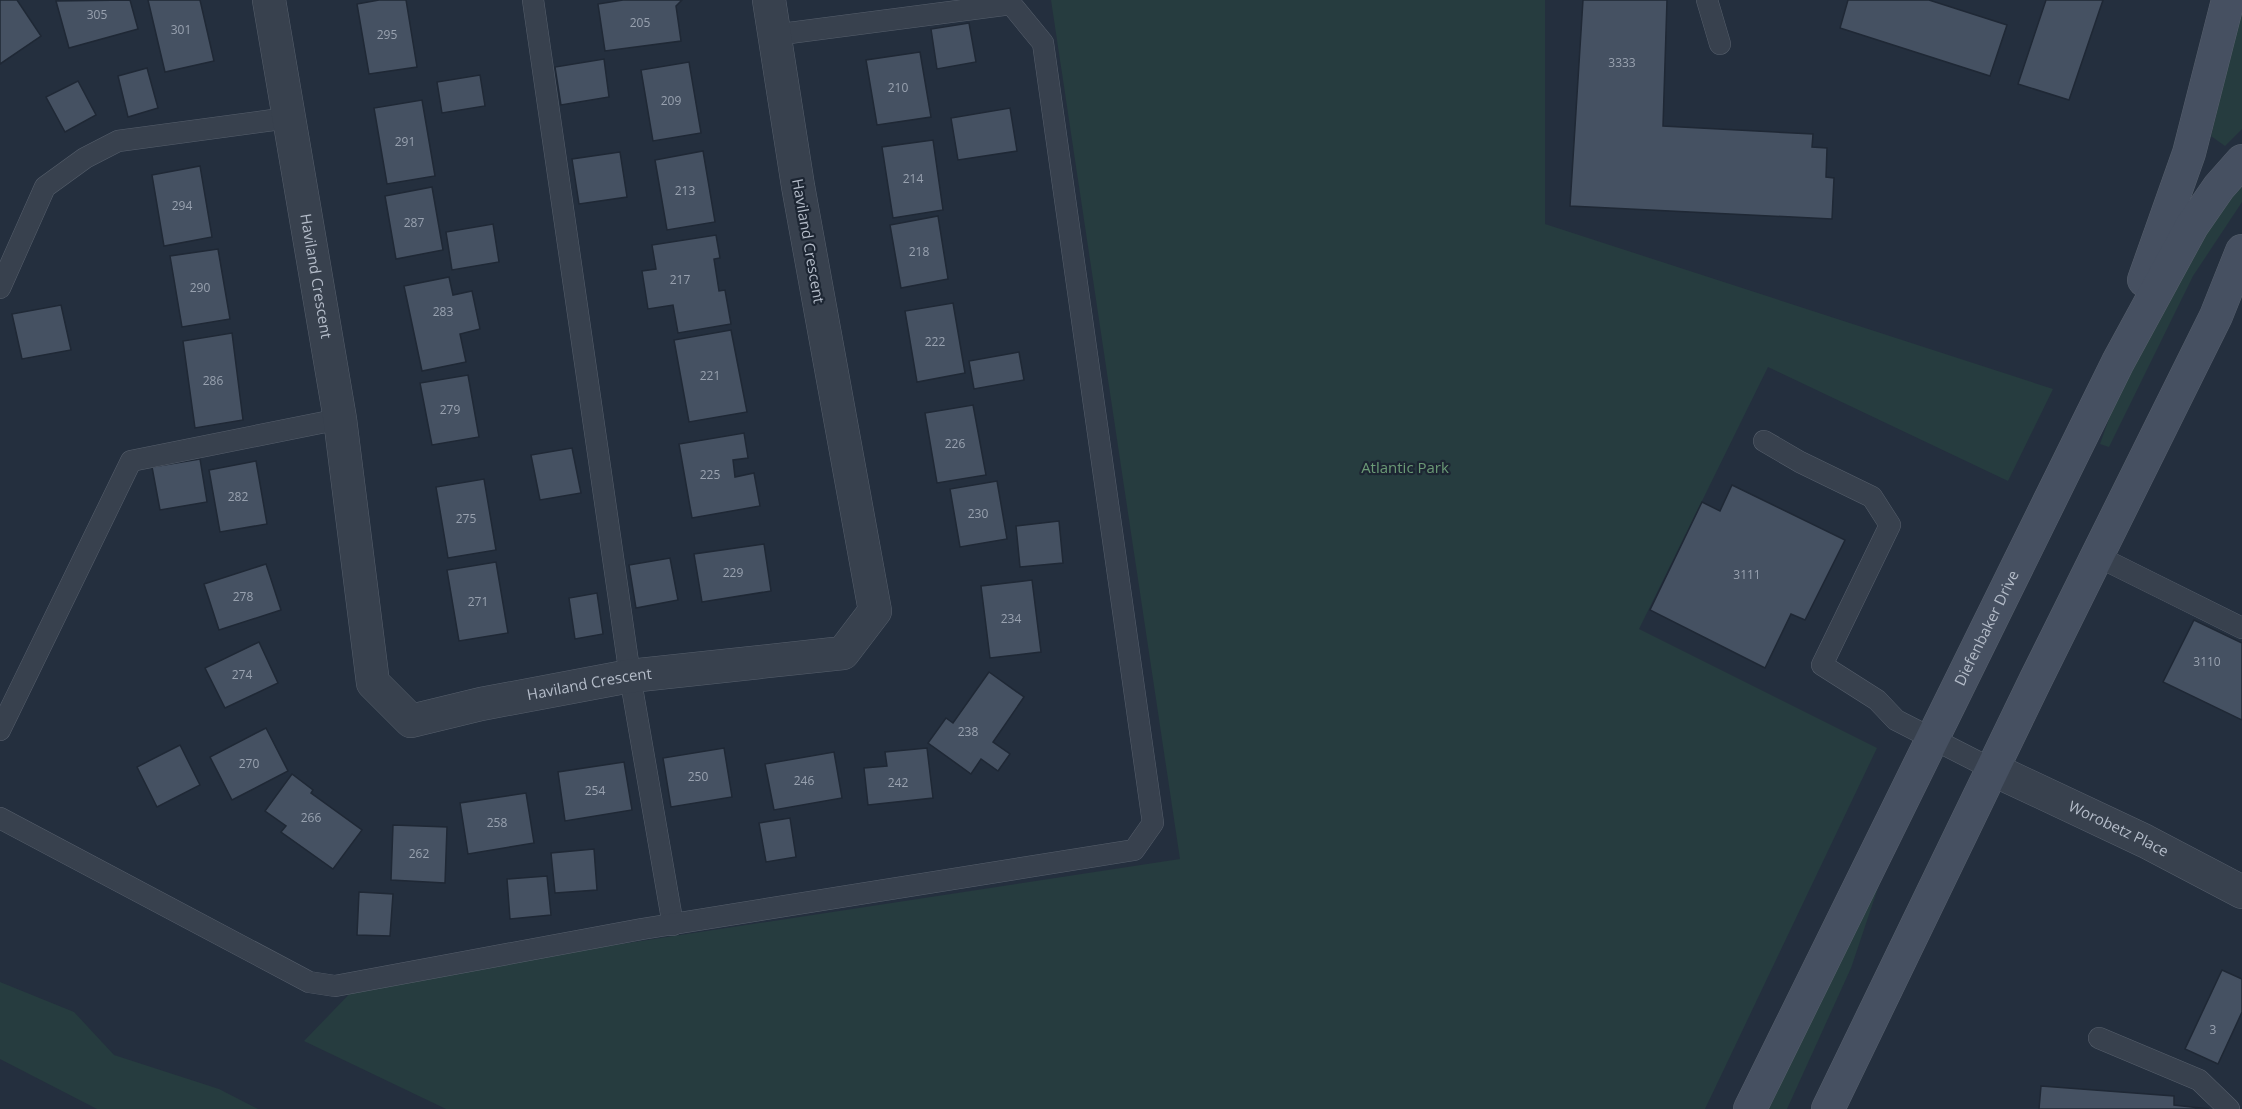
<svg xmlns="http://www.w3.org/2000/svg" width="2242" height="1109" viewBox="0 0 2242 1109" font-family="'Open Sans',sans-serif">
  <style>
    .green { fill: #263c3f }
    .building { fill: #455162; stroke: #1f2835; stroke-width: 1.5 }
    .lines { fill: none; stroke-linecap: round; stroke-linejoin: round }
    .lane-casing { stroke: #565f6c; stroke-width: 22 }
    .street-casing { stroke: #565f6c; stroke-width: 34 }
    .secondary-casing { stroke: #565f6c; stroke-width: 34 }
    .lane { stroke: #38414e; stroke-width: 21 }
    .street { stroke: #38414e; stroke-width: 33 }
    .secondary { stroke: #465061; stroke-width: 33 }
    .labels { text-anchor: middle; stroke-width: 4.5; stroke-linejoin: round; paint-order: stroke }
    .number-label { font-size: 12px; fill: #98a1af }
    .street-label { font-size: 15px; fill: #b4bcc9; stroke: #1d2633 }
    .park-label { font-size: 15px; fill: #6b9a76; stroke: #1d2633 }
  </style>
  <rect width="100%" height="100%" fill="#242f3e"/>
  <g class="green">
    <path d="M 1051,0 L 1545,0 L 1545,224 L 2053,389 L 2008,481 L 1768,367 L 1639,629 L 1877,748 L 1705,1109 L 446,1109 L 304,1041 L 359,984 L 1180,859 Z"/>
    <path d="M 2242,9 L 2242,129 L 2225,146 L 2211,136 Z"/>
    <path d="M 2242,177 L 2242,202 L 2193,276 L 2109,447 L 2100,444 L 2116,399 L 2174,278 Z"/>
    <path d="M 1873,882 L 1879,885 L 1851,968 L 1787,1109 L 1763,1109 Z"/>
    <path d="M 0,982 L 74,1012 L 114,1055 L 219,1089 L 258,1109 L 97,1109 L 0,1059 Z"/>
  </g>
  <g class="building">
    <path d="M 0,0 L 17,0 L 41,36 L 0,64 Z"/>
    <path d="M 130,0 L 138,29 L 69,48 L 56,1 Z"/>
    <path d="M 148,0 L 200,0 L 214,61 L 165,72 Z"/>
    <path d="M 379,0 L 406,0 L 417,67 L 369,74 L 357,4 Z"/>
    <path d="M 623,0 L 682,0 L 676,6 L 681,41 L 605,51 L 598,4 Z"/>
    <path d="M 1583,0 L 1667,0 L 1663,126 L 1813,134 L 1812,147 L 1827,148 L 1826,177 L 1834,178 L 1832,219 L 1570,206 Z"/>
    <path d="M 1848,0 L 1929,0 L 2007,25 L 1990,76 L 1840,28 Z"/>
    <path d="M 2046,0 L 2103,0 L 2069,100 L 2018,84 Z"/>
    <path d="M 969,23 L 976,62 L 937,69 L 931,29 Z"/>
    <path d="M 920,52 L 931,117 L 877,125 L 866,60 Z"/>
    <path d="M 604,59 L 609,97 L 561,105 L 555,67 Z"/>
    <path d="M 689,62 L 701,133 L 653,141 L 641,70 Z"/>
    <path d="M 147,68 L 158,108 L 128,117 L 118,76 Z"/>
    <path d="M 480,75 L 485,106 L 442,113 L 437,82 Z"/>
    <path d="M 78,81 L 96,115 L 65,132 L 46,97 Z"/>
    <path d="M 422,100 L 435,176 L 387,184 L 374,108 Z"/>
    <path d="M 1010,108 L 1017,151 L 958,160 L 951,118 Z"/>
    <path d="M 933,140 L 943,210 L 893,218 L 882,147 Z"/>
    <path d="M 703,151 L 715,222 L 667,230 L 655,160 Z"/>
    <path d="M 620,152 L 627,197 L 579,204 L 572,159 Z"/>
    <path d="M 200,166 L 212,237 L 164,246 L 152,175 Z"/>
    <path d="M 432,187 L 443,250 L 396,259 L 385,196 Z"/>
    <path d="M 938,216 L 948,279 L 901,288 L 890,225 Z"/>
    <path d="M 493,224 L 499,262 L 452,270 L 446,232 Z"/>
    <path d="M 716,235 L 720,258 L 714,259 L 719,291 L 725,290 L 731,324 L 678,333 L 673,305 L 648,309 L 642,271 L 656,269 L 652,245 Z"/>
    <path d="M 218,249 L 230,319 L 182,327 L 170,256 Z"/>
    <path d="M 449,277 L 453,295 L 472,291 L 480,329 L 460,334 L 466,362 L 422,371 L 404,286 Z"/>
    <path d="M 953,303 L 965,373 L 917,382 L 905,311 Z"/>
    <path d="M 61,305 L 71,350 L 22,359 L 12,314 Z"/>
    <path d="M 731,330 L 747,412 L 689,422 L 674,340 Z"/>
    <path d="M 232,333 L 243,420 L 195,428 L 183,341 Z"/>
    <path d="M 1019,352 L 1024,380 L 974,389 L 969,361 Z"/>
    <path d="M 468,375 L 479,437 L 432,445 L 420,383 Z"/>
    <path d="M 973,405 L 986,475 L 937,483 L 925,413 Z"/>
    <path d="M 744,433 L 748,458 L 733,460 L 735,477 L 754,473 L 760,506 L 692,518 L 679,444 Z"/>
    <path d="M 572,448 L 581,493 L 540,500 L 531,455 Z"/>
    <path d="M 200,459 L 207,502 L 160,510 L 152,467 Z"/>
    <path d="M 256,461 L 267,524 L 220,532 L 209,470 Z"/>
    <path d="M 484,479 L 496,550 L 448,558 L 436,487 Z"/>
    <path d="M 997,481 L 1007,539 L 960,547 L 950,489 Z"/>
    <path d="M 1732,485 L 1845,540 L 1805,620 L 1791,614 L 1765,668 L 1650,610 L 1702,502 L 1720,511 Z"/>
    <path d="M 1059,521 L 1063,563 L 1020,567 L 1016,526 Z"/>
    <path d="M 764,544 L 771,591 L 702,602 L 694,554 Z"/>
    <path d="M 670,558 L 678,600 L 636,608 L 629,565 Z"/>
    <path d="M 496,562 L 508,633 L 459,641 L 447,570 Z"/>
    <path d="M 266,564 L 281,610 L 219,630 L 204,584 Z"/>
    <path d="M 1032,580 L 1041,652 L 990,658 L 981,586 Z"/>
    <path d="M 597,593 L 603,634 L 575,639 L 569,598 Z"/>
    <path d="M 2194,620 L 2242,643 L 2242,720 L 2163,682 Z"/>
    <path d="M 259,642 L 278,683 L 225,708 L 205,668 Z"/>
    <path d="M 989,672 L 1024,697 L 993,742 L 1010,754 L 998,771 L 981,759 L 971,774 L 928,743 L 946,718 L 953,723 Z"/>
    <path d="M 266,728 L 288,771 L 232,800 L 210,757 Z"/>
    <path d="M 180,745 L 200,785 L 157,807 L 137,767 Z"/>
    <path d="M 724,748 L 732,797 L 671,807 L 663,758 Z"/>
    <path d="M 927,748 L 933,798 L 868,805 L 864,768 L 887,766 L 885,752 Z"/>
    <path d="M 834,752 L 842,798 L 774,810 L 765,764 Z"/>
    <path d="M 624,762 L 632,810 L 565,821 L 558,772 Z"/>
    <path d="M 292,774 L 313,790 L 311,793 L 362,830 L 333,869 L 281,832 L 286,826 L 265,811 Z"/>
    <path d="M 526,793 L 534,843 L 468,854 L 460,803 Z"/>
    <path d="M 790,818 L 796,857 L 766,862 L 759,823 Z"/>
    <path d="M 393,825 L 447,827 L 445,883 L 391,880 Z"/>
    <path d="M 594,849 L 597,890 L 555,893 L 551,853 Z"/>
    <path d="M 547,876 L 551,915 L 510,919 L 507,879 Z"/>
    <path d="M 359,892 L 393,894 L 390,936 L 357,935 Z"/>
    <path d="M 2222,970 L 2242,979 L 2242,1012 L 2218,1064 L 2185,1049 Z"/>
    <path d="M 2041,1086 L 2174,1096 L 2174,1105 L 2209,1109 L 2039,1109 Z"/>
  </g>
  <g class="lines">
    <defs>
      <g id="lane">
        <path d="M 533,0 L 630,676 L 673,925"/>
        <path d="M 1707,0 L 1720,44"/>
        <path d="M 0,288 L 45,187 L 85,158 L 118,141 L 288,118"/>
        <path d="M 1764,441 L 1800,462 L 1872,497 L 1890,525 L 1822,665 L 1877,700 L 1896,720 L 1992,769"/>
        <path d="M 2097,556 L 2242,628"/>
        <path d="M 0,730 L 131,461 L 340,419"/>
        <path d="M 0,818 L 309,982 L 335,986 L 642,929 L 1134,850 L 1153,823 L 1043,43 L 1011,4 L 774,35"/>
        <path d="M 2099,1038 L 2199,1080 L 2229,1109"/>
      </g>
      <g id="street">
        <path id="s1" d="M 269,0 L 340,419 L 373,683 L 411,721 L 481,704 L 630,676 L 843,653 L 875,611 L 798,186 L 769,0"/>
        <path id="s2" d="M 1992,769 L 2145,841 L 2242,892"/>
      </g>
      <g id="secondary">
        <path d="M 2144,280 L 2189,153 L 2228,0"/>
        <path id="s3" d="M 1750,1109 L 2118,362 L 2192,226 L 2219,187 L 2242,161"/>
        <path d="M 1828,1109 L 2036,679 L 2216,316 L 2242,251"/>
      </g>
    </defs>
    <use href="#lane" class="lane-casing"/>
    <use href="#street" class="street-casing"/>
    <use href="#secondary" class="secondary-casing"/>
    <use href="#lane" class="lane"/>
    <use href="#street" class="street"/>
    <use href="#secondary" class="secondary"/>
  </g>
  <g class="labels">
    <g class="number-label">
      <text x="97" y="19">305</text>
      <text x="640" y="27">205</text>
      <text x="181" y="34">301</text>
      <text x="387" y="39">295</text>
      <text x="1622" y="67">3333</text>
      <text x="898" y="92">210</text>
      <text x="671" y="105">209</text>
      <text x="405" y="146">291</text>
      <text x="913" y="183">214</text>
      <text x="685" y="195">213</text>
      <text x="182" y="210">294</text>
      <text x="414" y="227">287</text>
      <text x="919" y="256">218</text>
      <text x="680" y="284">217</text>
      <text x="200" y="292">290</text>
      <text x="443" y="316">283</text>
      <text x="935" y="346">222</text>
      <text x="710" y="380">221</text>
      <text x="213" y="385">286</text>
      <text x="450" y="414">279</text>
      <text x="955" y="448">226</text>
      <text x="710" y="479">225</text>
      <text x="238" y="501">282</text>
      <text x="978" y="518">230</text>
      <text x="466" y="523">275</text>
      <text x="733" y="577">229</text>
      <text x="1747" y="579">3111</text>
      <text x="243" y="601">278</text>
      <text x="478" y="606">271</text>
      <text x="1011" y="623">234</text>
      <text x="2207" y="666">3110</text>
      <text x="242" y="679">274</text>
      <text x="968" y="736">238</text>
      <text x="249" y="768">270</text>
      <text x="698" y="781">250</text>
      <text x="804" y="785">246</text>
      <text x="898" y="787">242</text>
      <text x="595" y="795">254</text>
      <text x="311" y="822">266</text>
      <text x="497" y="827">258</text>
      <text x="419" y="858">262</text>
      <text x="2213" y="1034">3</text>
    </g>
    <g class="street-label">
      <text transform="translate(808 241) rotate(80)" y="5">Haviland Crescent</text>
      <text dy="5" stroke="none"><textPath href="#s1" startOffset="280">Haviland Crescent</textPath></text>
      <text dy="5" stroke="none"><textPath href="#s3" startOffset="536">Diefenbaker Drive</textPath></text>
      <text dy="5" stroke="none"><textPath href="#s1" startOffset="927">Haviland Crescent</textPath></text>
      <text dy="5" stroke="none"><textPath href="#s2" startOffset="140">Worobetz Place</textPath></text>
    </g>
    <g class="park-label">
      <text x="1405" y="473">Atlantic Park</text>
    </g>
  </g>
</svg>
